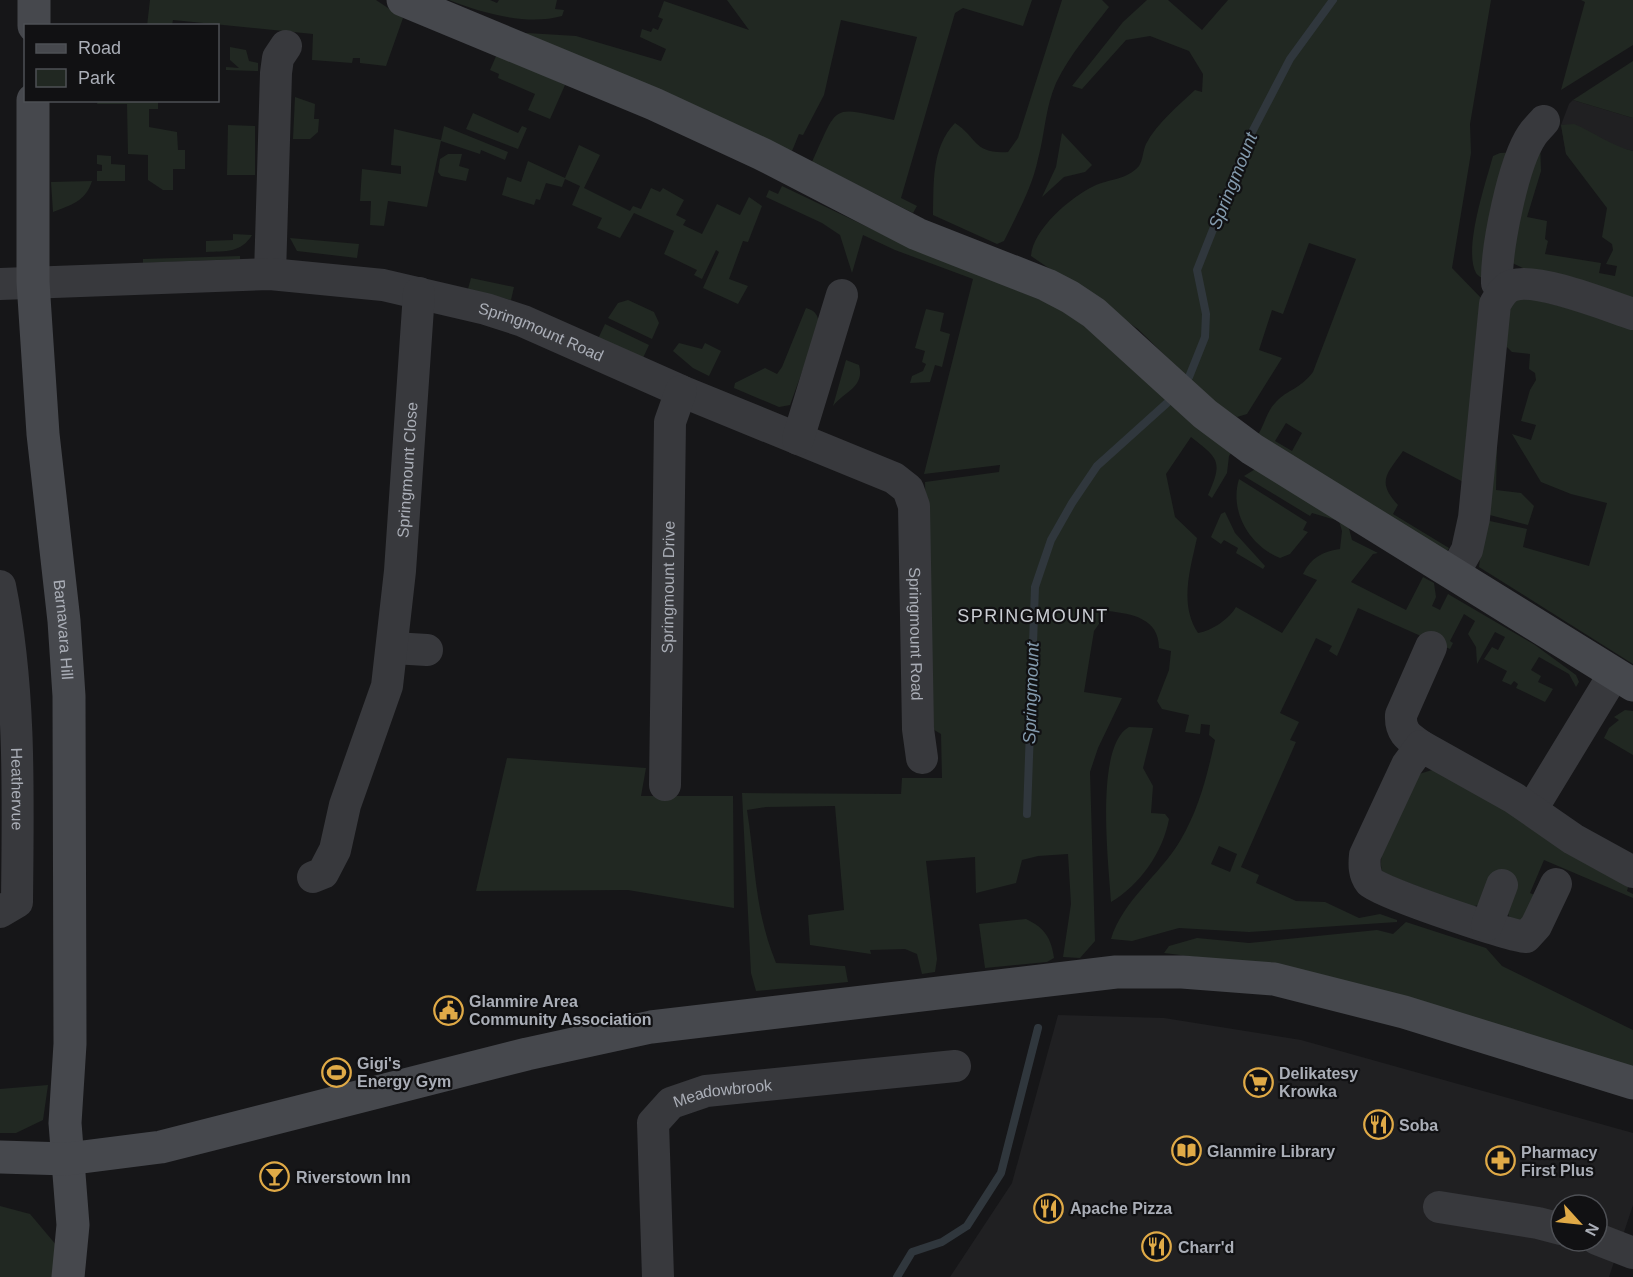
<svg xmlns="http://www.w3.org/2000/svg" width="1633" height="1277" viewBox="0 0 1633 1277" font-family="Arial,sans-serif">
  <style>
    .built { fill: #202022; fill-rule: evenodd }
    .green { fill: #212822; fill-rule: evenodd }
    .lines { fill: none; stroke-linecap: round; stroke-linejoin: round }
    .stream { stroke: #30373d; stroke-width: 8 }
    .street { stroke: #38393d; stroke-width: 32 }
    .secondary { stroke: #46484d; stroke-width: 33 }
    .labels { text-anchor: middle; stroke-width: 4.5; stroke-linejoin: round; paint-order: stroke }
    .street-label { font-size: 16px; fill: #aaaeb7; stroke: #111113 }
    .poi-label { font-size: 16px; font-weight: bold; fill: #aaaeb7; stroke: #111113; text-anchor: start }
    .water-label { font-size: 18px; font-style: italic; fill: #849bae; stroke: #111113 }
    .neighbourhood-label { font-size: 18px; letter-spacing: 1.5px; fill: #cacdd3; stroke: #111113 }
  </style>
  <rect width="100%" height="100%" fill="#161618"/>
  <g class="built">
    <path d="M 1573,100 L 1633,118 L 1633,151 L 1616,147 L 1566,154 L 1561,125 L 1569,104 Z"/>
    <path d="M 1058,1015 L 1164,1018 L 1301,1040 L 1633,1133 L 1633,1205 L 1609,1277 L 950,1277 L 1012,1183 ZM 1561,1205 L 1597,1205 L 1597,1241 L 1561,1241 Z"/>
  </g>
  <g class="green">
    <path d="M 150,0 L 376,0 L 403,18 L 386,66 L 360,63 L 360,58 L 353,58 L 352,63 L 312,60 L 313,34 L 173,20 L 172,25 L 147,26 Z"/>
    <path d="M 449,0 L 490,0 L 497,3 L 499,0 L 557,0 L 555,9 L 564,10 L 562,16 C 527,26 482,13 449,0 Z"/>
    <path d="M 727,0 L 1032,0 L 1023,26 L 963,8 L 955,13 L 901,198 L 917,206 L 913,213 L 812,162 C 839,103 830,106 894,120 L 917,37 L 841,20 L 824,95 L 803,135 L 799,134 L 792,151 L 510,32 L 576,36 L 661,61 L 666,49 L 640,37 L 642,29 L 651,32 L 653,28 L 658,30 L 663,19 L 658,17 L 664,1 L 749,30 Z"/>
    <path d="M 1062,0 L 1102,0 L 1109,7 C 1090,32 1070,54 1056,83 C 1045,108 1045,134 1038,159 C 1032,188 1017,214 1004,241 L 997,244 L 933,215 C 934,183 931,148 955,123 C 978,138 973,154 1008,152 L 1018,138 Z"/>
    <path d="M 1147,0 L 1168,0 L 1202,30 L 1228,0 L 1491,0 L 1470,124 L 1471,153 L 1452,268 L 1482,299 L 1471,486 L 1403,451 C 1387,474 1376,481 1398,505 L 1393,514 L 1449,548 L 1446,553 L 1257,436 C 1265,425 1266,412 1276,402 C 1288,389 1299,390 1313,372 L 1356,259 L 1309,243 L 1283,314 L 1272,310 L 1259,350 L 1282,358 L 1247,414 L 1237,417 L 1208,398 L 1138,329 L 1031,256 C 1033,229 1071,197 1094,186 C 1108,179 1127,180 1139,166 C 1143,160 1143,150 1146,144 C 1157,123 1178,106 1195,90 L 1202,92 L 1203,74 L 1189,51 L 1150,36 L 1126,40 L 1082,89 L 1072,86 L 1123,22 ZM 1286,423 L 1302,433 L 1292,451 L 1275,441 Z"/>
    <path d="M 1581,0 L 1633,0 L 1633,45 L 1561,90 L 1585,2 Z"/>
    <path d="M 230,47 L 246,50 L 249,61 L 258,63 L 258,71 L 226,70 L 226,67 L 239,68 L 230,60 Z"/>
    <path d="M 497,54 L 565,85 L 550,119 L 528,110 L 535,94 L 498,78 L 499,74 L 490,70 Z"/>
    <path d="M 1633,61 L 1633,118 L 1573,100 Z"/>
    <path d="M 295,97 L 315,104 L 314,119 L 319,119 L 318,132 L 310,139 L 293,139 Z"/>
    <path d="M 98,101 L 158,101 L 158,109 L 149,109 L 149,127 L 177,132 L 178,150 L 185,150 L 185,169 L 173,169 L 173,190 L 163,190 L 148,180 L 148,155 L 128,154 L 127,104 L 97,104 Z"/>
    <path d="M 473,113 L 518,133 L 522,126 L 527,128 L 518,149 L 466,129 Z"/>
    <path d="M 1574,124 C 1594,132 1611,146 1633,151 L 1633,301 L 1525,269 L 1508,261 L 1540,140 L 1541,171 L 1527,217 L 1547,221 L 1545,239 L 1548,241 L 1545,254 L 1601,263 L 1599,273 L 1615,276 L 1617,266 L 1606,264 L 1613,250 L 1612,244 L 1602,237 L 1607,208 L 1566,154 L 1561,125 Z"/>
    <path d="M 228,125 L 255,126 L 255,175 L 227,175 Z"/>
    <path d="M 444,126 L 508,152 L 505,160 L 481,150 L 480,154 L 441,141 L 427,207 L 388,201 L 384,226 L 370,225 L 371,201 L 360,201 L 362,169 L 401,174 L 401,166 L 391,165 L 394,129 L 441,140 Z"/>
    <path d="M 1062,133 L 1092,165 L 1085,172 L 1064,177 L 1042,197 L 1056,167 Z"/>
    <path d="M 579,145 L 600,155 L 584,188 L 630,211 L 633,206 L 641,209 L 651,188 L 660,192 L 663,188 L 684,200 L 676,215 L 686,220 L 683,225 L 702,234 L 717,204 L 740,215 L 749,197 L 762,206 L 748,242 L 743,241 L 729,279 L 748,286 L 738,304 L 703,288 L 719,252 L 716,250 L 702,279 L 694,275 L 697,270 L 664,254 L 674,231 L 634,213 L 620,238 L 597,228 L 602,218 L 572,205 L 580,186 L 565,179 L 562,187 L 546,183 L 540,200 L 536,199 L 534,205 L 502,195 L 507,177 L 521,182 L 528,161 L 565,178 Z"/>
    <path d="M 1518,152 L 1487,282 C 1484,279 1478,276 1476,273 C 1463,249 1486,182 1493,156 L 1500,153 Z"/>
    <path d="M 448,154 L 462,154 L 459,166 L 469,169 L 466,181 L 441,176 L 438,172 L 440,159 Z"/>
    <path d="M 97,155 L 111,156 L 111,164 L 125,165 L 125,181 L 97,181 L 97,171 L 102,171 L 102,165 L 97,164 Z"/>
    <path d="M 92,181 C 86,201 71,205 53,212 L 51,182 Z"/>
    <path d="M 782,186 L 899,242 L 1065,310 L 1233,450 L 1229,456 L 1227,473 L 1212,498 L 1208,495 C 1223,461 1219,459 1191,437 L 1166,474 L 1175,517 L 1197,538 C 1190,570 1179,604 1198,633 C 1212,631 1230,618 1236,607 L 1282,633 L 1317,580 L 1303,574 C 1310,558 1324,551 1340,549 L 1342,531 L 1339,521 L 1312,513 L 1310,516 L 1244,476 L 1257,468 L 1347,521 L 1352,540 L 1378,553 L 1373,554 L 1351,582 L 1406,610 L 1423,577 L 1434,583 L 1436,597 L 1432,606 L 1440,610 L 1448,594 L 1535,645 L 1576,675 L 1579,682 L 1576,687 L 1569,674 L 1539,657 L 1531,670 L 1541,676 L 1538,682 L 1553,689 L 1545,702 L 1516,688 L 1518,684 L 1514,681 L 1511,685 L 1502,681 L 1507,671 L 1484,659 L 1492,647 L 1498,650 L 1505,637 L 1495,632 L 1477,664 L 1476,647 L 1468,634 L 1475,621 L 1464,614 L 1450,641 L 1453,643 L 1450,649 L 1358,608 L 1337,656 L 1329,651 L 1332,646 L 1316,638 L 1280,713 L 1299,722 L 1290,740 L 1296,742 L 1241,867 L 1259,875 L 1256,883 L 1296,901 L 1325,902 L 1359,918 L 1380,914 L 1397,920 L 1397,922 L 1249,932 L 1179,928 L 1132,941 L 1111,939 C 1123,900 1159,876 1180,841 C 1199,809 1207,776 1215,740 L 1209,735 L 1210,725 L 1201,724 L 1200,734 L 1185,732 L 1189,715 L 1162,709 L 1157,701 L 1169,670 L 1171,651 L 1159,648 C 1159,618 1132,614 1108,611 L 1094,631 L 1084,692 L 1122,698 L 1098,748 L 1090,772 L 1095,941 L 1080,958 L 1063,957 L 1071,904 L 1068,854 L 1038,856 L 1022,860 L 1016,883 L 976,893 L 975,857 L 926,861 L 937,959 L 935,972 L 922,974 L 917,954 L 905,949 L 870,950 L 871,954 L 810,945 L 808,915 L 844,910 L 835,806 L 766,807 L 747,810 C 756,867 754,909 776,963 L 845,966 L 848,982 L 756,991 L 751,973 L 742,793 L 901,794 L 902,778 L 942,778 L 941,734 L 931,728 L 925,482 L 999,472 L 1000,465 L 924,474 L 973,279 L 895,250 L 863,235 L 852,273 L 840,235 L 822,223 L 766,197 L 769,190 L 778,194 ZM 1219,846 L 1237,854 L 1230,872 L 1211,864 Z"/>
    <path d="M 233,234 L 252,235 C 241,253 226,251 206,252 L 206,241 L 233,240 Z"/>
    <path d="M 290,238 L 359,244 L 357,258 L 297,251 Z"/>
    <path d="M 240,256 L 240,259 L 143,263 L 143,259 Z"/>
    <path d="M 471,278 L 514,287 L 511,300 L 468,289 Z"/>
    <path d="M 1520,296 L 1633,325 L 1633,664 L 1479,567 L 1485,520 L 1527,529 L 1523,547 L 1589,566 L 1607,503 L 1571,494 L 1541,482 L 1512,434 L 1531,440 L 1536,425 L 1521,421 L 1530,390 L 1536,380 L 1535,373 L 1529,369 L 1530,354 L 1512,352 L 1503,343 L 1506,311 Z"/>
    <path d="M 628,300 L 654,312 L 659,323 L 652,339 L 608,318 L 618,303 Z"/>
    <path d="M 806,308 C 816,311 818,315 819,325 L 790,405 L 779,407 L 734,388 L 735,383 L 765,368 L 777,374 L 782,367 Z"/>
    <path d="M 926,309 L 944,313 L 940,331 L 950,334 L 942,367 L 935,365 L 930,382 L 910,383 L 912,376 L 923,371 L 926,364 L 922,362 L 925,351 L 915,348 Z"/>
    <path d="M 605,324 L 649,345 L 642,360 L 598,339 Z"/>
    <path d="M 679,343 L 702,349 L 705,343 L 721,351 L 709,376 L 693,368 L 673,351 Z"/>
    <path d="M 846,360 L 859,365 C 865,387 845,391 833,406 Z"/>
    <path d="M 1492,443 L 1497,446 L 1496,490 L 1521,493 L 1534,506 L 1528,525 L 1486,514 Z"/>
    <path d="M 1239,479 L 1307,522 L 1303,530 L 1308,532 L 1290,554 L 1280,558 C 1250,546 1229,512 1239,479 Z"/>
    <path d="M 1225,512 L 1235,533 L 1265,566 L 1263,569 L 1236,553 L 1238,548 L 1224,540 L 1221,544 L 1211,537 L 1221,514 Z"/>
    <path d="M 1625,710 L 1633,711 L 1633,755 L 1604,738 L 1609,728 L 1619,720 L 1614,717 Z"/>
    <path d="M 1129,727 L 1153,728 L 1143,768 L 1153,786 L 1151,813 L 1165,814 L 1169,819 C 1163,852 1140,885 1111,902 C 1109,866 1094,746 1129,727 Z"/>
    <path d="M 507,758 L 646,768 L 641,796 L 733,796 L 734,908 L 628,890 L 476,891 Z"/>
    <path d="M 1432,770 L 1442,771 L 1629,884 L 1627,891 L 1633,894 L 1633,898 L 1544,860 L 1530,893 L 1539,897 L 1527,918 L 1518,922 L 1510,919 L 1507,911 L 1478,905 L 1472,907 L 1383,873 C 1372,852 1409,796 1419,774 Z"/>
    <path d="M 1026,919 C 1045,928 1051,938 1054,958 L 1047,962 L 985,968 L 979,924 Z"/>
    <path d="M 1406,922 L 1486,948 L 1502,966 L 1633,1030 L 1633,1070 L 1277,967 L 1164,953 L 1169,946 L 1197,938 L 1249,943 L 1377,930 L 1393,934 Z"/>
    <path d="M 48,1085 L 43,1120 L 16,1133 L 0,1133 L 0,1089 Z"/>
    <path d="M 0,1206 L 30,1214 L 57,1246 L 57,1277 L 0,1277 Z"/>
  </g>
  <g class="lines">
    <g class="stream">
      <path d="M 1189,377 L 1205,337 L 1206,314 L 1197,270 L 1250,136 L 1290,59 L 1333,0"/>
      <path d="M 1027,814 L 1035,587 L 1051,540 L 1072,503 L 1097,466 L 1167,403"/>
      <path d="M 897,1277 L 912,1252 L 942,1242 L 967,1226 L 1001,1173 L 1038,1028"/>
    </g>
    <g class="street">
      <path d="M 270,274 L 276,73 L 278,58 L 286,46"/>
      <path id="s1" d="M 0,284 L 270,274 L 383,285 L 486,309 L 523,321 L 681,391 L 894,478 L 908,489 L 914,506 L 918,729 L 922,758"/>
      <path d="M 1504,289 L 1497,283 C 1496,249 1513,163 1532,135 C 1535,130 1540,126 1544,121"/>
      <path d="M 798,439 L 842,295"/>
      <path d="M 1454,573 L 1467,550 L 1474,518 L 1495,304 C 1500,296 1504,287 1514,285 C 1539,278 1606,305 1633,314"/>
      <path id="s2" d="M 0,586 C 21,689 18,797 17,902 L 0,912"/>
      <path d="M 393,648 L 427,650"/>
      <path d="M 1421,746 C 1408,737 1400,732 1401,715 L 1431,647"/>
      <path id="s3" d="M 665,785 L 670,422 L 681,391"/>
      <path d="M 1532,809 L 1614,674"/>
      <path id="s4" d="M 313,877 L 323,873 L 335,850 L 345,805 L 387,686 L 400,571 L 419,293"/>
      <path d="M 1556,884 L 1536,926 L 1526,937 C 1509,936 1379,892 1370,882 C 1364,874 1364,865 1365,855 L 1407,765 L 1421,746 L 1514,798 L 1573,839 L 1633,872"/>
      <path d="M 1487,925 L 1502,885"/>
      <path d="M 1439,1207 L 1538,1223 L 1561,1229"/>
      <path d="M 1597,1239 L 1633,1253"/>
      <path id="s5" d="M 658,1277 L 653,1123 L 671,1103 L 706,1091 L 955,1066"/>
    </g>
    <g class="secondary">
      <path d="M 403,0 L 654,104 L 762,154 L 917,234 L 1047,285 L 1070,297 L 1094,313 L 1205,414 L 1252,449 L 1633,685"/>
      <path d="M 34,26 L 34,0"/>
      <path id="s6" d="M 33,100 L 33,282 L 43,434 L 64,621 L 69,696 L 70,1044 L 65,1123 L 73,1225 L 68,1277"/>
      <path d="M 0,1157 L 67,1159 L 161,1147 L 527,1054 L 651,1027 L 1116,972 L 1182,972 L 1274,979 L 1404,1012 L 1633,1083"/>
    </g>
  </g>
  <defs>
    <symbol id="civic-ring" viewBox="-11 -11 22 22"><circle r="9.5" fill="#111113" stroke="#e0aa47" stroke-width="1.5"/><path d="M-.6-6.5H3V-4.5H.6V-3L4-1V1h2V6H-6V1h2V-1L-.6-3ZM-1.2 2.5V6h2.4V2.5Z" fill="#e0aa47"/></symbol>
    <symbol id="stadium-ring" viewBox="-11 -11 22 22"><circle r="9.5" fill="#111113" stroke="#e0aa47" stroke-width="1.5"/><path d="M0-5a6.5 5 0 1 0 0 10a6.5 5 0 1 0 0-10ZM-3.5-1.8h7v3.6h-7Z" fill="#e0aa47"/></symbol>
    <symbol id="supermarket-ring" viewBox="-11 -11 22 22"><circle r="9.5" fill="#111113" stroke="#e0aa47" stroke-width="1.5"/><path d="M-6-5.5h2.5l.6 2H6L4.5 2H-2.5L-4.4-4H-6ZM-1.5 3.2a1.3 1.3 0 1 0 .1 0ZM3 3.2a1.3 1.3 0 1 0 .1 0Z" fill="#e0aa47"/></symbol>
    <symbol id="restaurant-ring" viewBox="-11 -11 22 22"><circle r="9.5" fill="#111113" stroke="#e0aa47" stroke-width="1.5"/><path d="M-5-6h1v4h1v-4h1v4h1v-4h1v5L-1.5 .5V6h-2V.5L-5-1ZM5-6V6H3V1.5H1.5Q1.5-4 5-6Z" fill="#e0aa47"/></symbol>
    <symbol id="library-ring" viewBox="-11 -11 22 22"><circle r="9.5" fill="#111113" stroke="#e0aa47" stroke-width="1.5"/><path d="M-6-4Q-3-5.5-.7-3.5V5Q-3 3-6 4ZM6-4Q3-5.5 .7-3.5V5Q3 3 6 4Z" fill="#e0aa47"/></symbol>
    <symbol id="pharmacy-ring" viewBox="-11 -11 22 22"><circle r="9.5" fill="#111113" stroke="#e0aa47" stroke-width="1.5"/><path d="M-2-6h4v4h4v4h-4v4h-4v-4h-4v-4h4Z" fill="#e0aa47"/></symbol>
    <symbol id="bar-ring" viewBox="-11 -11 22 22"><circle r="9.5" fill="#111113" stroke="#e0aa47" stroke-width="1.5"/><path d="M-6-5H6L.8 .8V4.5H3.5V6h-7V4.5H-.8V.8Z" fill="#e0aa47"/></symbol>
  </defs>
  <g fill-rule="evenodd">
    <use href="#civic-ring" x="432" y="994" width="33" height="33"/>
    <use href="#stadium-ring" x="320" y="1056" width="33" height="33"/>
    <use href="#supermarket-ring" x="1242" y="1066" width="33" height="33"/>
    <use href="#restaurant-ring" x="1362" y="1108" width="33" height="33"/>
    <use href="#library-ring" x="1170" y="1134" width="33" height="33"/>
    <use href="#pharmacy-ring" x="1484" y="1144" width="33" height="33"/>
    <use href="#bar-ring" x="258" y="1160" width="33" height="33"/>
    <use href="#restaurant-ring" x="1032" y="1192" width="33" height="33"/>
    <use href="#restaurant-ring" x="1140" y="1230" width="33" height="33"/>
  </g>
  <g class="labels">
    <g class="street-label">
      <text dy="6" stroke="none"><textPath href="#s1" startOffset="549">Springmount Road</textPath></text>
      <text dy="6" stroke="none"><textPath href="#s4" startOffset="426">Springmount Close</textPath></text>
      <text dy="6" stroke="none"><textPath href="#s3" startOffset="198">Springmount Drive</textPath></text>
      <text dy="6" stroke="none"><textPath href="#s6" startOffset="531">Barnavara Hill</textPath></text>
      <text dy="6" stroke="none"><textPath href="#s1" startOffset="1095">Springmount Road</textPath></text>
      <text dy="6" stroke="none"><textPath href="#s2" startOffset="204">Heathervue</textPath></text>
      <text dy="6" stroke="none"><textPath href="#s5" startOffset="234">Meadowbrook</textPath></text>
    </g>
    <g class="poi-label">
      <text x="469" y="1007">Glanmire Area<tspan x="469" dy="18">Community Association</tspan></text>
      <text x="357" y="1069">Gigi's<tspan x="357" dy="18">Energy Gym</tspan></text>
      <text x="1279" y="1079">Delikatesy<tspan x="1279" dy="18">Krowka</tspan></text>
      <text x="1399" y="1131">Soba</text>
      <text x="1207" y="1157">Glanmire Library</text>
      <text x="1521" y="1158">Pharmacy<tspan x="1521" dy="18">First Plus</tspan></text>
      <text x="296" y="1183">Riverstown Inn</text>
      <text x="1070" y="1214">Apache Pizza</text>
      <text x="1178" y="1253">Charr'd</text>
    </g>
    <g class="water-label">
      <text transform="translate(1233 181) rotate(-68)" y="6">Springmount</text>
      <text transform="translate(1031 693) rotate(-88)" y="6">Springmount</text>
    </g>
    <g class="neighbourhood-label">
      <text x="1033" y="622">SPRINGMOUNT</text>
    </g>
  </g>
  <rect x="24" y="24" width="195" height="78" fill="#111113" stroke="#4e5055" stroke-width="1.5"/>
  <rect x="36" y="44" width="30" height="9" fill="#46484d" stroke="#4e5055" stroke-width="1.5"/>
  <text x="78" y="54" font-size="18" fill="#aaaeb7">Road</text>
  <rect x="36" y="69" width="30" height="18" fill="#212822" stroke="#4e5055" stroke-width="1.5"/>
  <text x="78" y="84" font-size="18" fill="#aaaeb7">Park</text>
  <g transform="translate(1579 1223) rotate(117)"><circle r="28" fill="#111113" stroke="#4e5055" stroke-width="1.5"/>
  <path d="M0-4.5L10 22L0 15L-10 22Z" fill="#e0aa47"/>
  <text y="-9" font-size="16" font-weight="bold" text-anchor="middle" fill="#aaaeb7">N</text>
  </g>
</svg>
